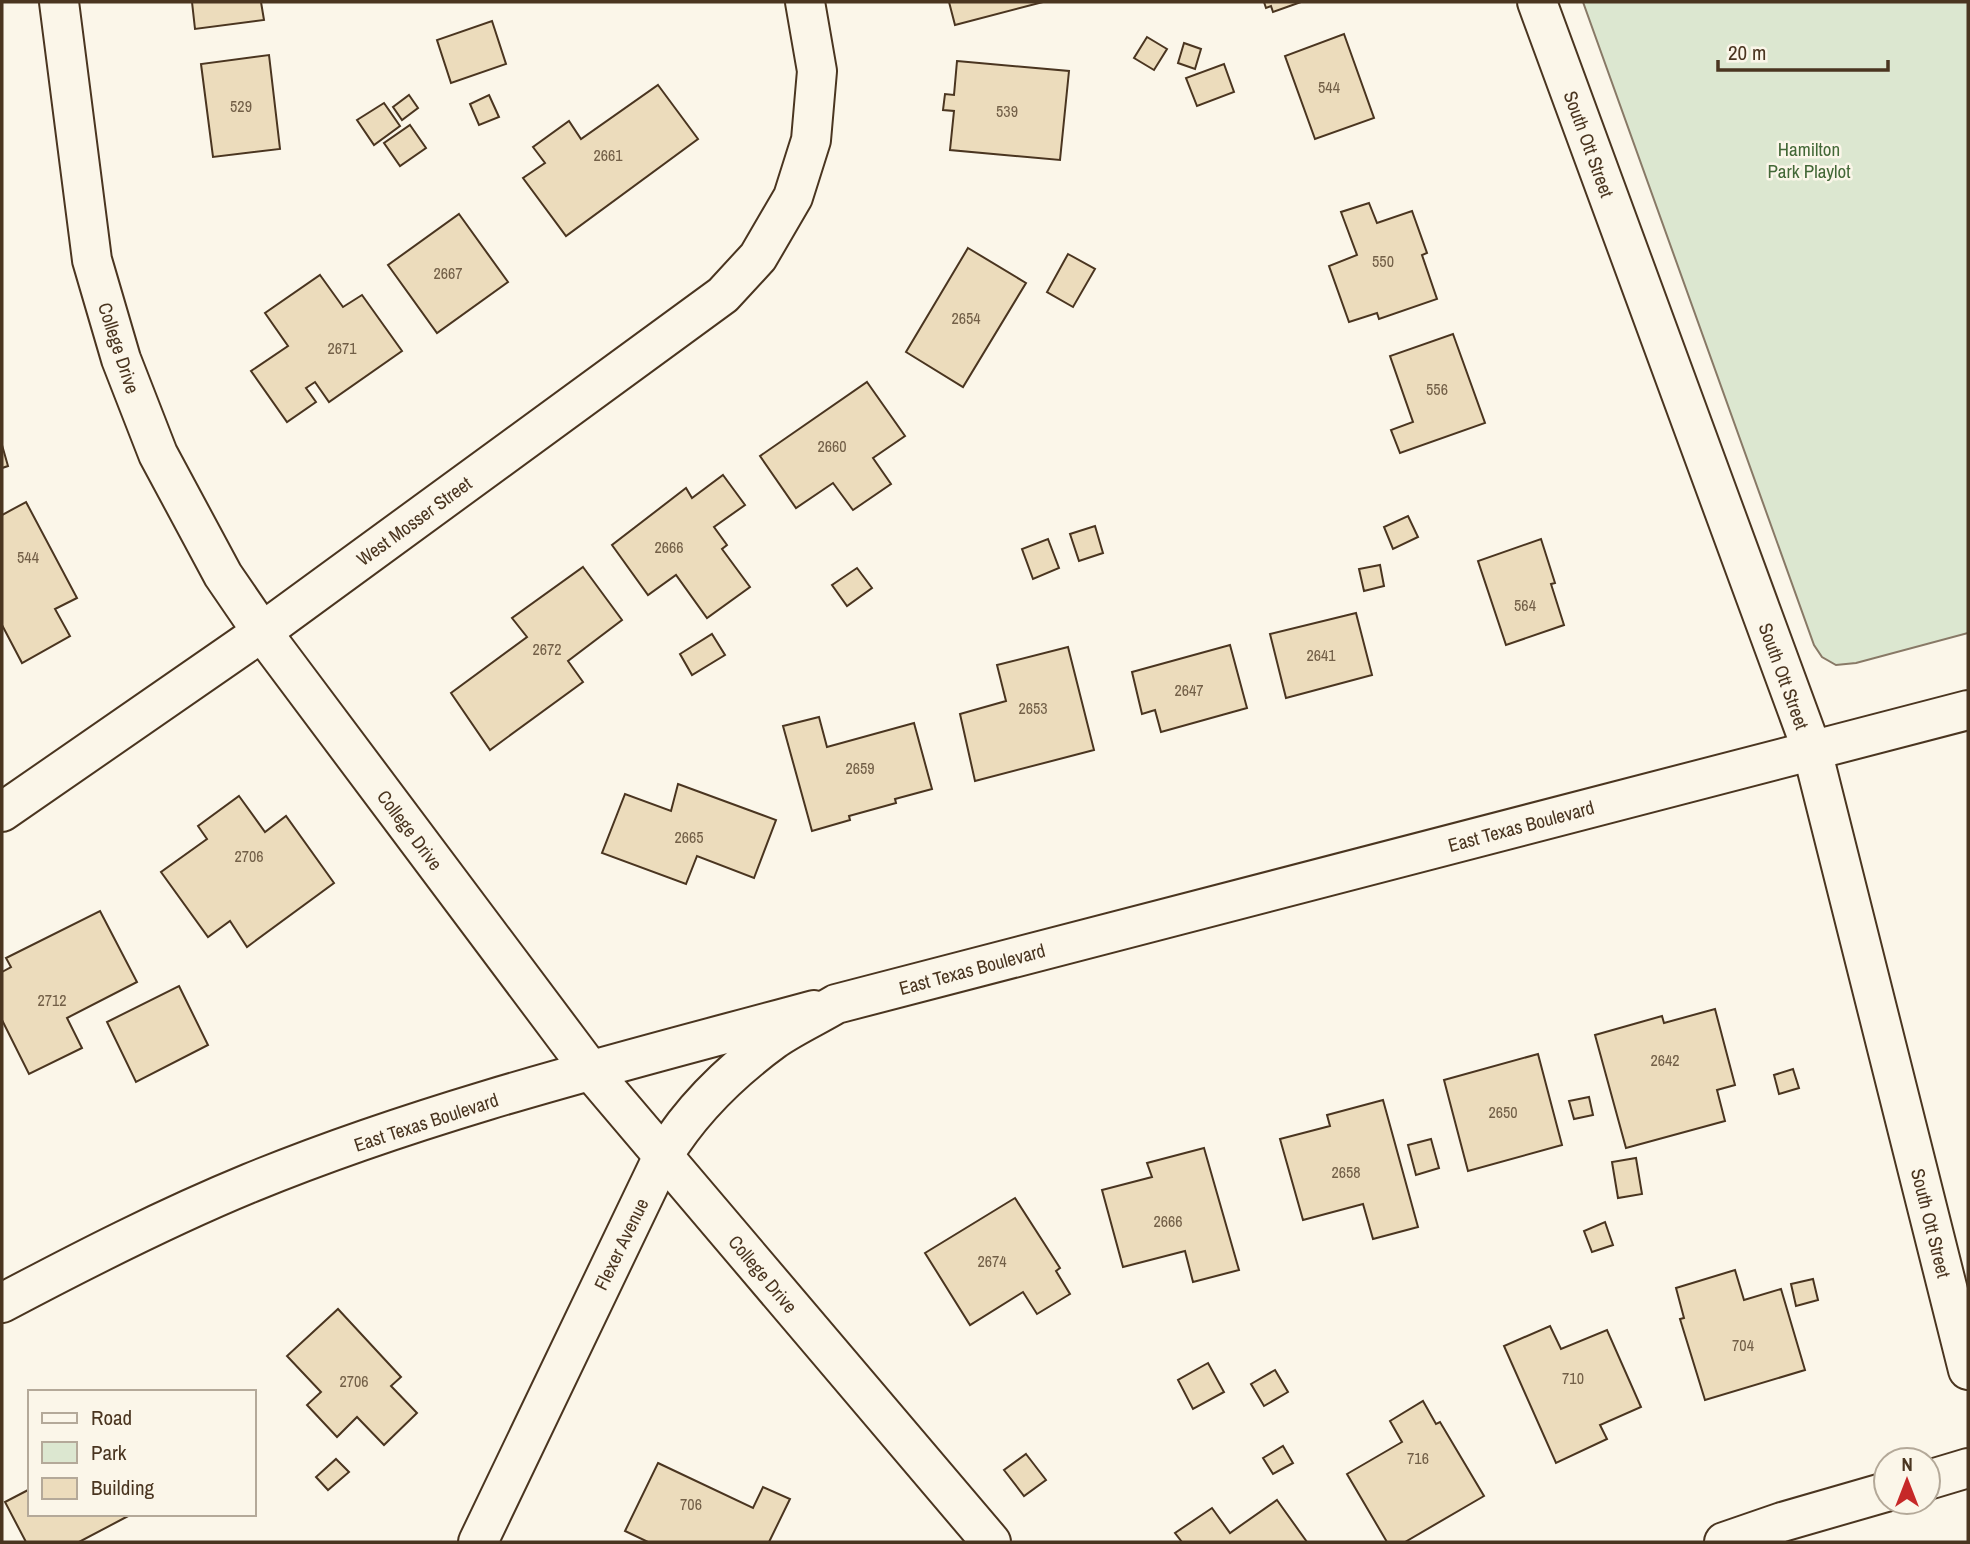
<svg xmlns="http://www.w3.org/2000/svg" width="1970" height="1544" viewBox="0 0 1970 1544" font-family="'Archivo Narrow',sans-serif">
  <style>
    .green { fill: #dce7d0; stroke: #887966; stroke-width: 2 }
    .building { fill: #ecdcbc; stroke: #4a3520; stroke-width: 2 }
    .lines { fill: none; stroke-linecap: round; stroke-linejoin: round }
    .street-casing { stroke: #4a3520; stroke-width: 42 }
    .secondary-casing { stroke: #4a3520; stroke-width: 42 }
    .street { stroke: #fbf6e9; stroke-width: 38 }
    .secondary { stroke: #fbf6e9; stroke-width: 38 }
    .labels { text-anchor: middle; stroke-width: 5; stroke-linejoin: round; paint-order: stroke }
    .number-label { font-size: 16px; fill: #725f47 }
    .street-label { font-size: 19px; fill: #4a3520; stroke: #fbf6e9 }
    .park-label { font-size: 19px; fill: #436837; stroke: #fbf6e9 }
  </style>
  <rect width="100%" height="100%" fill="#fbf6e9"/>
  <path class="green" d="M 1583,2 L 1968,2 L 1968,633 L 1856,663 L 1836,665 L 1822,657 L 1814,645 Z"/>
  <g class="building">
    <path d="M 192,2 L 261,2 L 264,20 L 195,29 Z"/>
    <path d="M 949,2 L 1043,2 L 955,25 Z"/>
    <path d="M 1264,2 L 1301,2 L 1273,12 L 1271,6 L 1266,8 Z"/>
    <path d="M 492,21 L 506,64 L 451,83 L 437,40 Z"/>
    <path d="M 1344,34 L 1374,118 L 1315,139 L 1285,56 Z"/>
    <path d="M 1147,37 L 1167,49 L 1154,70 L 1134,58 Z"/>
    <path d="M 1184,43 L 1201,49 L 1195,69 L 1178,63 Z"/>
    <path d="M 269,55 L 280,149 L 213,157 L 201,64 Z"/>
    <path d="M 957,61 L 1069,71 L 1060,160 L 950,150 L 954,111 L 943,110 L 945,94 L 954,95 Z"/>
    <path d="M 1224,64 L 1234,92 L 1197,106 L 1186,78 Z"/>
    <path d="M 658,85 L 698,139 L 566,236 L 523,178 L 545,163 L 533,147 L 569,121 L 581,139 Z"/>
    <path d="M 409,95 L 418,108 L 402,120 L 393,107 Z"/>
    <path d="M 489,95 L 499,117 L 479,125 L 470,104 Z"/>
    <path d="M 384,103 L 400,126 L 374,145 L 357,120 Z"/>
    <path d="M 410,125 L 426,148 L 400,166 L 384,143 Z"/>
    <path d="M 1369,203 L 1377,223 L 1412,211 L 1427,253 L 1422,255 L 1437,299 L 1379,319 L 1377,313 L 1349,322 L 1329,266 L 1357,255 L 1341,212 Z"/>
    <path d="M 459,214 L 508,282 L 437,333 L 388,265 Z"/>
    <path d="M 968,248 L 1026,283 L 963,387 L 906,352 Z"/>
    <path d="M 1068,254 L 1095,269 L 1073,307 L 1047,292 Z"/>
    <path d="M 320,275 L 343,307 L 362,295 L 402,351 L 329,402 L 315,382 L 306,388 L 316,402 L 287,422 L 251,371 L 288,346 L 265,313 Z"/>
    <path d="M 1453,334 L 1485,423 L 1400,453 L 1391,430 L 1413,422 L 1390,356 Z"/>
    <path d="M 867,382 L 905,436 L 873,458 L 891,484 L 853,510 L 833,483 L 796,508 L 760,456 Z"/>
    <path d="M 2,445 L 8,466 L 2,468 Z"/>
    <path d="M 723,475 L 745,505 L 714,527 L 727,545 L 722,549 L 750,587 L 707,618 L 676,575 L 648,595 L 612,545 L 686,488 L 692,498 Z"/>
    <path d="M 26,502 L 77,598 L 55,609 L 70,636 L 22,663 L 2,625 L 2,515 Z"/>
    <path d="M 1408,516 L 1418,537 L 1393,549 L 1384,527 Z"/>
    <path d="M 1095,526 L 1103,553 L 1079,561 L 1070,534 Z"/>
    <path d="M 1048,539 L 1059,568 L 1033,579 L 1022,549 Z"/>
    <path d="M 1541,539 L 1555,583 L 1551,584 L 1564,625 L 1506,645 L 1478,561 Z"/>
    <path d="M 1380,565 L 1384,586 L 1364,591 L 1359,569 Z"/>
    <path d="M 583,567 L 622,620 L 568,661 L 583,682 L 490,750 L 451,693 L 527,637 L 512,618 Z"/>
    <path d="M 857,568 L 872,588 L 847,606 L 832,585 Z"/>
    <path d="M 1356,613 L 1372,675 L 1286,698 L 1270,634 Z"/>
    <path d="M 712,634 L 725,655 L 692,675 L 680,654 Z"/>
    <path d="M 1230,645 L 1247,708 L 1161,732 L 1155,710 L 1142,714 L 1132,672 Z"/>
    <path d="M 1068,647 L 1094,750 L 975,781 L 960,714 L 1006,701 L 997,665 Z"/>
    <path d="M 819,717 L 827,747 L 914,723 L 932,789 L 895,799 L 896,803 L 849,816 L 850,820 L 812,831 L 783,726 Z"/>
    <path d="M 678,784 L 776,820 L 754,878 L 697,856 L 686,884 L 602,853 L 625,794 L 671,811 Z"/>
    <path d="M 239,796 L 265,832 L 286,816 L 334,883 L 247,947 L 230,921 L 208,937 L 161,872 L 207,839 L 198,826 Z"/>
    <path d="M 100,911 L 137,982 L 67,1018 L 82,1048 L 29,1074 L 2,1020 L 2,972 L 11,967 L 6,958 Z"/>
    <path d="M 179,986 L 208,1045 L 136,1082 L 107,1022 Z"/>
    <path d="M 1715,1009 L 1735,1085 L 1717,1090 L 1725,1121 L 1626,1148 L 1595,1035 L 1662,1016 L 1664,1023 Z"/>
    <path d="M 1538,1054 L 1562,1145 L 1468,1171 L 1444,1080 Z"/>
    <path d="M 1793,1069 L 1799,1088 L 1779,1094 L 1774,1075 Z"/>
    <path d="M 1589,1097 L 1593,1115 L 1574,1119 L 1569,1101 Z"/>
    <path d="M 1383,1100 L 1418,1227 L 1373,1239 L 1363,1204 L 1303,1220 L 1280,1139 L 1330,1126 L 1327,1115 Z"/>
    <path d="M 1431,1139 L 1439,1168 L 1416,1175 L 1408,1145 Z"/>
    <path d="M 1204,1148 L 1239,1270 L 1193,1282 L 1185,1251 L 1123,1267 L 1102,1190 L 1152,1177 L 1147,1163 Z"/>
    <path d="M 1636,1158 L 1642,1194 L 1618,1198 L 1612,1162 Z"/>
    <path d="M 1015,1198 L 1060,1268 L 1056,1271 L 1070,1294 L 1037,1314 L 1023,1292 L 970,1325 L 925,1253 Z"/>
    <path d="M 1605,1222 L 1613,1245 L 1592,1252 L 1584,1231 Z"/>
    <path d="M 1735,1270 L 1744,1300 L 1781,1289 L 1805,1370 L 1705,1400 L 1680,1319 L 1684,1318 L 1676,1288 Z"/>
    <path d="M 1813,1279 L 1818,1300 L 1796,1306 L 1791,1284 Z"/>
    <path d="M 338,1309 L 401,1377 L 391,1386 L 417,1413 L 384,1445 L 357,1417 L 337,1437 L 307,1405 L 321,1392 L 287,1356 Z"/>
    <path d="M 1550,1326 L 1561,1349 L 1607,1330 L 1641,1407 L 1600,1425 L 1607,1439 L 1556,1463 L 1504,1346 Z"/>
    <path d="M 1208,1363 L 1224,1392 L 1193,1409 L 1178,1380 Z"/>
    <path d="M 1275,1370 L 1288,1392 L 1264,1406 L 1251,1384 Z"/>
    <path d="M 1423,1401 L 1436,1424 L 1440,1422 L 1484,1496 L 1405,1542 L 1387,1542 L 1347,1474 L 1402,1442 L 1390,1421 Z"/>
    <path d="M 1283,1446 L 1293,1463 L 1273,1474 L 1263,1458 Z"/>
    <path d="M 1026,1454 L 1046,1480 L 1024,1496 L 1004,1470 Z"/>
    <path d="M 336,1459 L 349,1472 L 328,1490 L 316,1477 Z"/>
    <path d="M 658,1463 L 753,1508 L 763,1487 L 790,1499 L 769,1542 L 648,1542 L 625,1531 Z"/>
    <path d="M 30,1489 L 30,1514 L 132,1514 L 79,1542 L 26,1542 L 5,1502 Z"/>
    <path d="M 1277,1500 L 1307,1542 L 1182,1542 L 1175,1533 L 1212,1508 L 1230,1533 Z"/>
  </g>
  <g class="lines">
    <defs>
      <g id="street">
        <path d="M 59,2 L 92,260 L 121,359 L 158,454 L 223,575 L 262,632 L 591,1071 L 991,1542"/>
        <path d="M 1812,750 L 1968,1370"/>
        <path d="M 2,812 L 262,632 L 723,295 L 758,257 L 793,197 L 811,140 L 817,71 L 805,2"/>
        <path d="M 2,1303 C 83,1260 165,1218 250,1183 C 430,1109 626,1061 814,1010"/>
        <path d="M 1928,1480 L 1968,1468"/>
        <path d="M 1724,1542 L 1782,1522 L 1886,1492"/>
      </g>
      <g id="secondary">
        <path d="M 1537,2 L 1812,750"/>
        <path d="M 478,1542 L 663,1156 C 691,1110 731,1071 775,1039 C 794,1026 816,1016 836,1004 L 1968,710"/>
      </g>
    </defs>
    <use href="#street" class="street-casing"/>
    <use href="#secondary" class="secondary-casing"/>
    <use href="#street" class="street"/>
    <use href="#secondary" class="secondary"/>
  </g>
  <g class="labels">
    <g class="number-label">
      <text x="1329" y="93">544</text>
      <text x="241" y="112">529</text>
      <text x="1007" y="117">539</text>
      <text x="608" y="161">2661</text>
      <text x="1383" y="267">550</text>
      <text x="448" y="279">2667</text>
      <text x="966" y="324">2654</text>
      <text x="342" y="354">2671</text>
      <text x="1437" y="395">556</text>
      <text x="832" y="452">2660</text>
      <text x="669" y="553">2666</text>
      <text x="28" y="563">544</text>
      <text x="1525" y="611">564</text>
      <text x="547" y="655">2672</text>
      <text x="1321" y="661">2641</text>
      <text x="1189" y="696">2647</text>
      <text x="1033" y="714">2653</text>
      <text x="860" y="774">2659</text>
      <text x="689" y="843">2665</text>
      <text x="249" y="862">2706</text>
      <text x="52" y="1006">2712</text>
      <text x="1665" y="1066">2642</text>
      <text x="1503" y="1118">2650</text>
      <text x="1346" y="1178">2658</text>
      <text x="1168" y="1227">2666</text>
      <text x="992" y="1267">2674</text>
      <text x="1743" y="1351">704</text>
      <text x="1573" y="1384">710</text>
      <text x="354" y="1387">2706</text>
      <text x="1418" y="1464">716</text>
      <text x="691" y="1510">706</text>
    </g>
    <g class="street-label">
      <text transform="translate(1589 144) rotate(70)" y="7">South Ott Street</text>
      <text transform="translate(119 348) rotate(72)" y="7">College Drive</text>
      <text transform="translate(414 521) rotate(-36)" y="7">West Mosser Street</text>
      <text transform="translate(1784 676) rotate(70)" y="7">South Ott Street</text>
      <text transform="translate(1521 826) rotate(-15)" y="7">East Texas Boulevard</text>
      <text transform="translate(410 830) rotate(53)" y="7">College Drive</text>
      <text transform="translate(972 969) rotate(-15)" y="7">East Texas Boulevard</text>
      <text transform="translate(426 1122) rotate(-18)" y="7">East Texas Boulevard</text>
      <text transform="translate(1931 1223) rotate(76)" y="7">South Ott Street</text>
      <text transform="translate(621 1244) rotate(-64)" y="7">Flexer Avenue</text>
      <text transform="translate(763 1274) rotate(50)" y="7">College Drive</text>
    </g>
    <g class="park-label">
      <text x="1809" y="156">Hamilton<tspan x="1809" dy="22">Park Playlot</tspan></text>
    </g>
  </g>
  <rect width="1970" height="1544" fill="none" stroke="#4a3520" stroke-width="7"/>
  <rect x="28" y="1390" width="228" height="126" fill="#fbf6e9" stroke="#b4a999" stroke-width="2"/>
  <rect x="42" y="1413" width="35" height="10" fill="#fbf6e9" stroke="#b4a999" stroke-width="2"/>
  <text x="91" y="1425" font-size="21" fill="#4a3520">Road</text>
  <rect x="42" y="1442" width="35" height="21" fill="#dce7d0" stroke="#b4a999" stroke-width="2"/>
  <text x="91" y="1460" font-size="21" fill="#4a3520">Park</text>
  <rect x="42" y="1478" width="35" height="21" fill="#ecdcbc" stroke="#b4a999" stroke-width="2"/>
  <text x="91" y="1495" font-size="21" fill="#4a3520">Building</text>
  <g transform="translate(1907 1481)"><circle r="33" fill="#fbf6e9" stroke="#b4a999" stroke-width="2"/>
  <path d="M0-5L12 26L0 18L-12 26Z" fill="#c62828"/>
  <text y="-10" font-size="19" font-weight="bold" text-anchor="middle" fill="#4a3520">N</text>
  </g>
  <path d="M1718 60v10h170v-10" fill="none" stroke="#4a3520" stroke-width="3.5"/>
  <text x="1728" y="60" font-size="21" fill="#4a3520" stroke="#fbf6e9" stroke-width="5" paint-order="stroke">20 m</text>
</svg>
